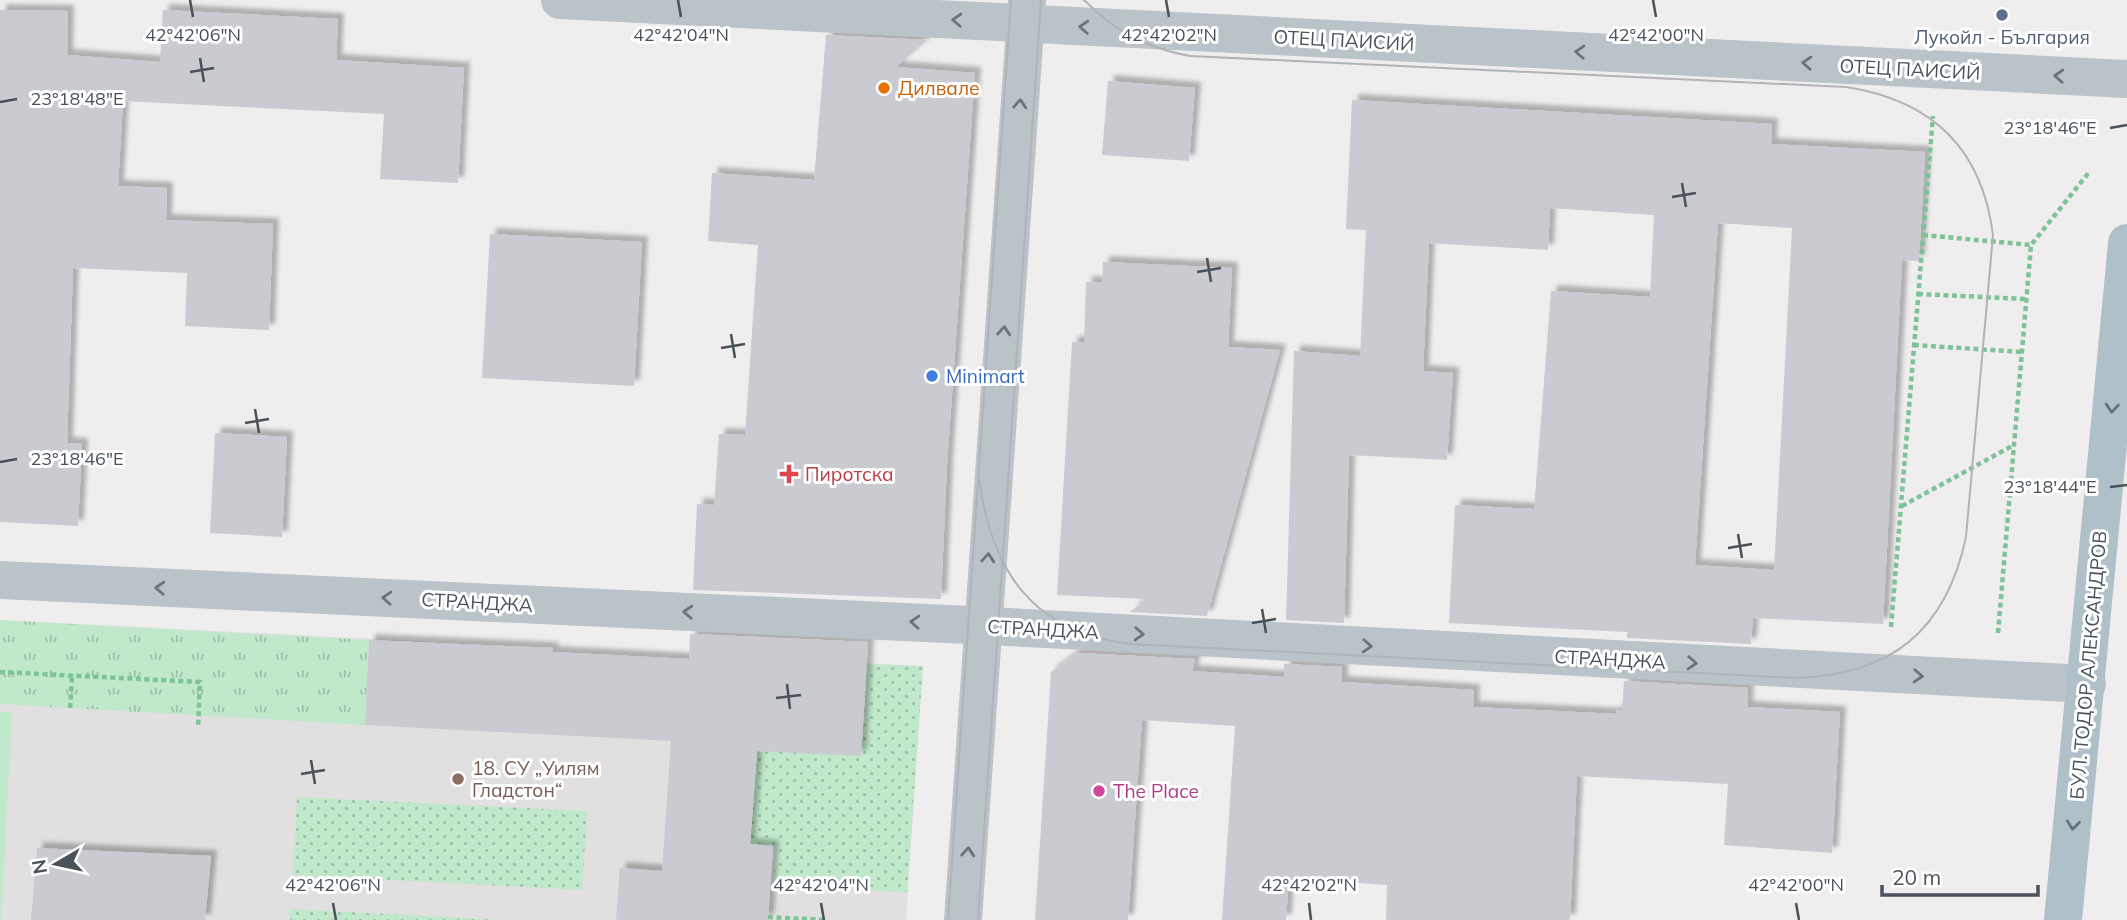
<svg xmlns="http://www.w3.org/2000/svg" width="2127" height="920" viewBox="0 0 2127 920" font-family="Mulish,sans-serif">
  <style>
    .education { fill: #e1dfdf }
    .grass { fill: url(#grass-tufts) }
    .park { fill: url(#park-dots) }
    .pitch { fill: #c0e9cb }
    .building { fill: #c9cbd0; fill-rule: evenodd; filter: url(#shadow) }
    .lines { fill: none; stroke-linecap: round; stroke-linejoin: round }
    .path { stroke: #7dc398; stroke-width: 4.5; stroke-dasharray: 5 3.5; stroke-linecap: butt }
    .street { stroke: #bac3c8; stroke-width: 38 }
    .primary { stroke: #b0c0c9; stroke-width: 38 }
    .tram { stroke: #b0b4b7; stroke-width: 2 }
    .oneway { stroke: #6a747a }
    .oneway2 { stroke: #67737a }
    .ticks { fill: none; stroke: #485258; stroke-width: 2.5 }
    .service-dot { fill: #5c6f8a; stroke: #fff; stroke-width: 2.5 }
    .food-dot { fill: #e8710a; stroke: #fff; stroke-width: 2.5 }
    .shop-dot { fill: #3f7fe0; stroke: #fff; stroke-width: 2.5 }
    .health-dot { fill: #e0444e; stroke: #fff; stroke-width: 2.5 }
    .education-dot { fill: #8d6e63; stroke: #fff; stroke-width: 2.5 }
    .hotel-dot { fill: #d1479c; stroke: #fff; stroke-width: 2.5 }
    .labels { text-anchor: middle; stroke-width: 6; stroke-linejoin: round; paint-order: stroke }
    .service-label { font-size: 19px; fill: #4e5e75; stroke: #fff }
    .street-label { font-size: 19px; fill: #485258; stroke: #fff }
    .food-label { font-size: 19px; fill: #c56008; stroke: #fff; text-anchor: start }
    .shop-label { font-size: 19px; fill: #366cbe; stroke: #fff; text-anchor: start }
    .health-label { font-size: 19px; fill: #be3a42; stroke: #fff; text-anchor: start }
    .education-label { font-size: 19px; fill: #785e54; stroke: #fff; text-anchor: start }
    .hotel-label { font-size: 19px; fill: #b23c85; stroke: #fff; text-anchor: start }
    .ticks-label { font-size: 18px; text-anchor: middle; fill: #485258; stroke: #fff; stroke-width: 6; stroke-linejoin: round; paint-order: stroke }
  </style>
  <defs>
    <pattern id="grass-tufts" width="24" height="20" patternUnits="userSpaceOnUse" patternTransform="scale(1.75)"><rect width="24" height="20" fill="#c0e9cb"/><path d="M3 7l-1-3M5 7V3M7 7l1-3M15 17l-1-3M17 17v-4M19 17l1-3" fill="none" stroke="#9ebfa8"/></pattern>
    <pattern id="park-dots" width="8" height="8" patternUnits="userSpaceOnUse" patternTransform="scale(1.75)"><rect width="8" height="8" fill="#c0e9cb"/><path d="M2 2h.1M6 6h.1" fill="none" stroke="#9ebfa8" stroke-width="1.8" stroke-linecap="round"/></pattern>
    <filter id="shadow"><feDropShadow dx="6" dy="-6" stdDeviation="2" flood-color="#0004"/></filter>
  </defs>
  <rect width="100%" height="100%" fill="#f0edee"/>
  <path class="education" d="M 0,620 L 553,648 L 553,652 L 797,664 L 798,660 L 923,666 L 906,920 L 0,920 Z"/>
  <path class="grass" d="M 0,620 L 369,640 L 365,725 L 0,704 Z"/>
  <g class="park">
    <path d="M 867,664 L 923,666 L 907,892 L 773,886 L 776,846 L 750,844 L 757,751 L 864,729 Z"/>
    <path d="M 297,797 L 587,811 L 582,890 L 293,875 Z"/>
    <path d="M 290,909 L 505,920 L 290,920 Z"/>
  </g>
  <path class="pitch" d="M 0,712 L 12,712 L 1,920 L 0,920 Z"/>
  <g class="building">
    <path d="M 0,10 L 68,11 L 67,55 L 160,62 L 163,10 L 338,19 L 336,60 L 464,68 L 458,183 L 380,179 L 384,114 L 123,101 L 118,186 L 167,188 L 166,220 L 273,224 L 269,330 L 185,326 L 187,273 L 73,268 L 67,443 L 82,444 L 78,526 L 0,522 Z"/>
    <path d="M 826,35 L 927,40 L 896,67 L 975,73 L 947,464 L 941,599 L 693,590 L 697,504 L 714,505 L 719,434 L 745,435 L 758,245 L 708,241 L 712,173 L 814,180 Z"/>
    <path d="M 1108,81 L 1195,88 L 1189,161 L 1102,155 Z"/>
    <path d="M 1352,100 L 1772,124 L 1771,144 L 1925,152 L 1919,261 L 1902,260 L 1883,624 L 1753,618 L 1751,644 L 1627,638 L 1627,632 L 1449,623 L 1455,505 L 1534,509 L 1551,291 L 1650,297 L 1654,215 L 1550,208 L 1548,250 L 1429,243 L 1423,371 L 1453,373 L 1447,460 L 1349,455 L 1344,623 L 1286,620 L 1294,351 L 1360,356 L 1366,230 L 1346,229 ZM 1718,223 L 1792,228 L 1774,570 L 1695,565 Z"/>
    <path d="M 490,234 L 642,242 L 634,386 L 482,378 Z"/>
    <path d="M 1103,262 L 1232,268 L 1228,347 L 1280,350 L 1207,616 L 1130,612 L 1146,599 L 1057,595 L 1072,342 L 1084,342 L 1086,282 L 1102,283 Z"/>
    <path d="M 215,433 L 287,437 L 282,537 L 210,533 Z"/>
    <path d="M 690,634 L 868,642 L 861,756 L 757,751 L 750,844 L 773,846 L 768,920 L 616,920 L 620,868 L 662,871 L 671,741 L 365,725 L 369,640 L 553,648 L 552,652 L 689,659 Z"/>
    <path d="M 1077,653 L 1195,659 L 1192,671 L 1284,677 L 1284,664 L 1342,667 L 1342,682 L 1474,690 L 1473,707 L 1616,714 L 1617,710 L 1622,710 L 1624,681 L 1748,688 L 1747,707 L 1840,712 L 1832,853 L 1724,845 L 1728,784 L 1577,776 L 1570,920 L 1386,920 L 1387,885 L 1289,878 L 1286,920 L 1222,920 L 1235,726 L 1142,720 L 1128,920 L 1035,920 L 1051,672 Z"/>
    <path d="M 37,848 L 211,856 L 205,920 L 31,920 Z"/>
  </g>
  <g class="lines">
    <g class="path">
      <path d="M 1923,235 L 2031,245"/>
      <path d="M 1918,294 L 2026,299"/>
      <path d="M 1914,345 L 2022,352"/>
      <path d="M 1902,506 L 2014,445"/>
      <path d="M 1891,627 L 1933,116"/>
      <path d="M 1998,633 L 2031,245 L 2090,171"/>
      <path d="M 0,672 L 200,682 L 198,727"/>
      <path d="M 70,708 L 72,676"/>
      <path d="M 768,917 L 824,920"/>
    </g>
    <g class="street">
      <path d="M 560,0 L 2127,79"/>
      <path d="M 0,580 L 969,625 L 2087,684"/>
      <path d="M 963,920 L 1027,0"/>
    </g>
    <path class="primary" d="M 2063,920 L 2127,243"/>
    <g class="tram">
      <path d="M 979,478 C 991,570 1032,633 1131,644 L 1796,678 C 1891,675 1946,631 1966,537 L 1993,235 C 1982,148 1931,100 1846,87 L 1190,56 C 1146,48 1116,32 1084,0"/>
      <path d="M 948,920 L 1011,0"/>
      <path d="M 978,920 L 1041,0"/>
    </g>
  </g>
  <defs><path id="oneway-chevron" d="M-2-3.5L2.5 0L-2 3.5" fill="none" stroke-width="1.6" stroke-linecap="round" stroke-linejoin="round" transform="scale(1.75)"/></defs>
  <g class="oneway">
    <use href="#oneway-chevron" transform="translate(957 20) rotate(-177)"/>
    <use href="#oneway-chevron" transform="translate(1084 27) rotate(-177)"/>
    <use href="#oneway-chevron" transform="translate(1580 52) rotate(-177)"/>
    <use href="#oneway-chevron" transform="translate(1807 63) rotate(-177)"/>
    <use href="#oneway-chevron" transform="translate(2059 76) rotate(-177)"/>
    <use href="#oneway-chevron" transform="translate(1020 104) rotate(-86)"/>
    <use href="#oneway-chevron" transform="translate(1004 331) rotate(-86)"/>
    <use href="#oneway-chevron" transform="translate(988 558) rotate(-86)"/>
    <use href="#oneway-chevron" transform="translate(160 588) rotate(-177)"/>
    <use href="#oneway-chevron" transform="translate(387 598) rotate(-177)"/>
    <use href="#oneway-chevron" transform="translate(688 612) rotate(-177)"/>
    <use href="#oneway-chevron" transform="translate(915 622) rotate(-177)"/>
    <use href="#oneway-chevron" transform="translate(1139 634) rotate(3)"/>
    <use href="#oneway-chevron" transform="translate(1367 646) rotate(3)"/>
    <use href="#oneway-chevron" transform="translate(1692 663) rotate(3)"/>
    <use href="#oneway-chevron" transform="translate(1918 676) rotate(3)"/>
    <use href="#oneway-chevron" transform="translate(968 852) rotate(-86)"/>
  </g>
  <g class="oneway2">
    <use href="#oneway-chevron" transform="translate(2112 408) rotate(95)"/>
    <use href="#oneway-chevron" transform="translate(2073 825) rotate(96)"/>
  </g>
  <path class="ticks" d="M 190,0 L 193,17M 678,0 L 681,17M 1166,0 L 1169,17M 1653,0 L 1656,17M 200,58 L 204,82M 190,72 L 214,68M 0,102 L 17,99M 2110,128 L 2127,125M 1682,183 L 1686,207M 1672,197 L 1696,193M 1207,258 L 1211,282M 1197,272 L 1221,268M 731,334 L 735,358M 721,348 L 745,344M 255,409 L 259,433M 245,423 L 269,419M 0,462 L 17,459M 2110,487 L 2127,485M 1738,534 L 1742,558M 1728,548 L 1752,544M 1262,609 L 1266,633M 1252,623 L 1276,619M 787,684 L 790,709M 776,698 L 801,695M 311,760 L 315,784M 301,774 L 325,770M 333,903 L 336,920M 821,903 L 824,920M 1309,903 L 1311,920M 1796,903 L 1799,920"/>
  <circle class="service-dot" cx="2002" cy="15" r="7"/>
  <circle class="food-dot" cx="884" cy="88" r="7"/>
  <circle class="shop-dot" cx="932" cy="376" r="7"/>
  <path class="health-dot" d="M785.5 463.5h7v7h7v7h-7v7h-7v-7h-7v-7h7z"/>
  <circle class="education-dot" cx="458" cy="779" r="7"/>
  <circle class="hotel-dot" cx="1099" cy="791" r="7"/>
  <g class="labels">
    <g class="service-label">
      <text x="2002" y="44">Лукойл - България</text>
    </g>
    <g class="street-label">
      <text transform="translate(1344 40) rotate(3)" y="7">ОТЕЦ ПАИСИЙ</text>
      <text transform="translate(1910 69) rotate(3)" y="7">ОТЕЦ ПАИСИЙ</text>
      <text transform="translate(477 602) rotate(3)" y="7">СТРАНДЖА</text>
      <text transform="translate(1043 629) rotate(3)" y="7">СТРАНДЖА</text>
      <text transform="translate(1610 659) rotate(3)" y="7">СТРАНДЖА</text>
      <text transform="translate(2088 665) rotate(-85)" y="7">БУЛ. ТОДОР АЛЕКСАНДРОВ</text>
    </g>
    <g class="food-label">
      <text x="898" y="95">Дилвале</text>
    </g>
    <g class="shop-label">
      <text x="946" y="383">Minimart</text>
    </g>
    <g class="health-label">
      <text x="805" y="481">Пиротска</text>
    </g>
    <g class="education-label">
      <text x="472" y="775">18. СУ „Уилям<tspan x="472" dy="22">Гладстон“</tspan></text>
    </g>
    <g class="hotel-label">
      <text x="1113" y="798">The Place</text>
    </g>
  </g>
  <g class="ticks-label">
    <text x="193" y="41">42°42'06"N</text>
    <text x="681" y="41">42°42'04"N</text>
    <text x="1169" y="41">42°42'02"N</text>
    <text x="1656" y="41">42°42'00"N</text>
    <text x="77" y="105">23°18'48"E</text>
    <text x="2050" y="134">23°18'46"E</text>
    <text x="77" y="465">23°18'46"E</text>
    <text x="2050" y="493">23°18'44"E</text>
    <text x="333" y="891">42°42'06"N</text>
    <text x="821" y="891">42°42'04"N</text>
    <text x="1309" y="891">42°42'02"N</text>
    <text x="1796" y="891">42°42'00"N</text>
  </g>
  <g transform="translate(56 864) rotate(261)" stroke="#ffffff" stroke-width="5" paint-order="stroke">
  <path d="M0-5L12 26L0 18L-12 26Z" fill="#485258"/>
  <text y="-10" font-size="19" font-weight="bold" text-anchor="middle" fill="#485258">N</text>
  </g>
  <path d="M1882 885v10h156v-10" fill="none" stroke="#485258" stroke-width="3.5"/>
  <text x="1892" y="885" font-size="21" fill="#485258" stroke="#ffffff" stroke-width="5" paint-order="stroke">20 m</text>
</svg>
